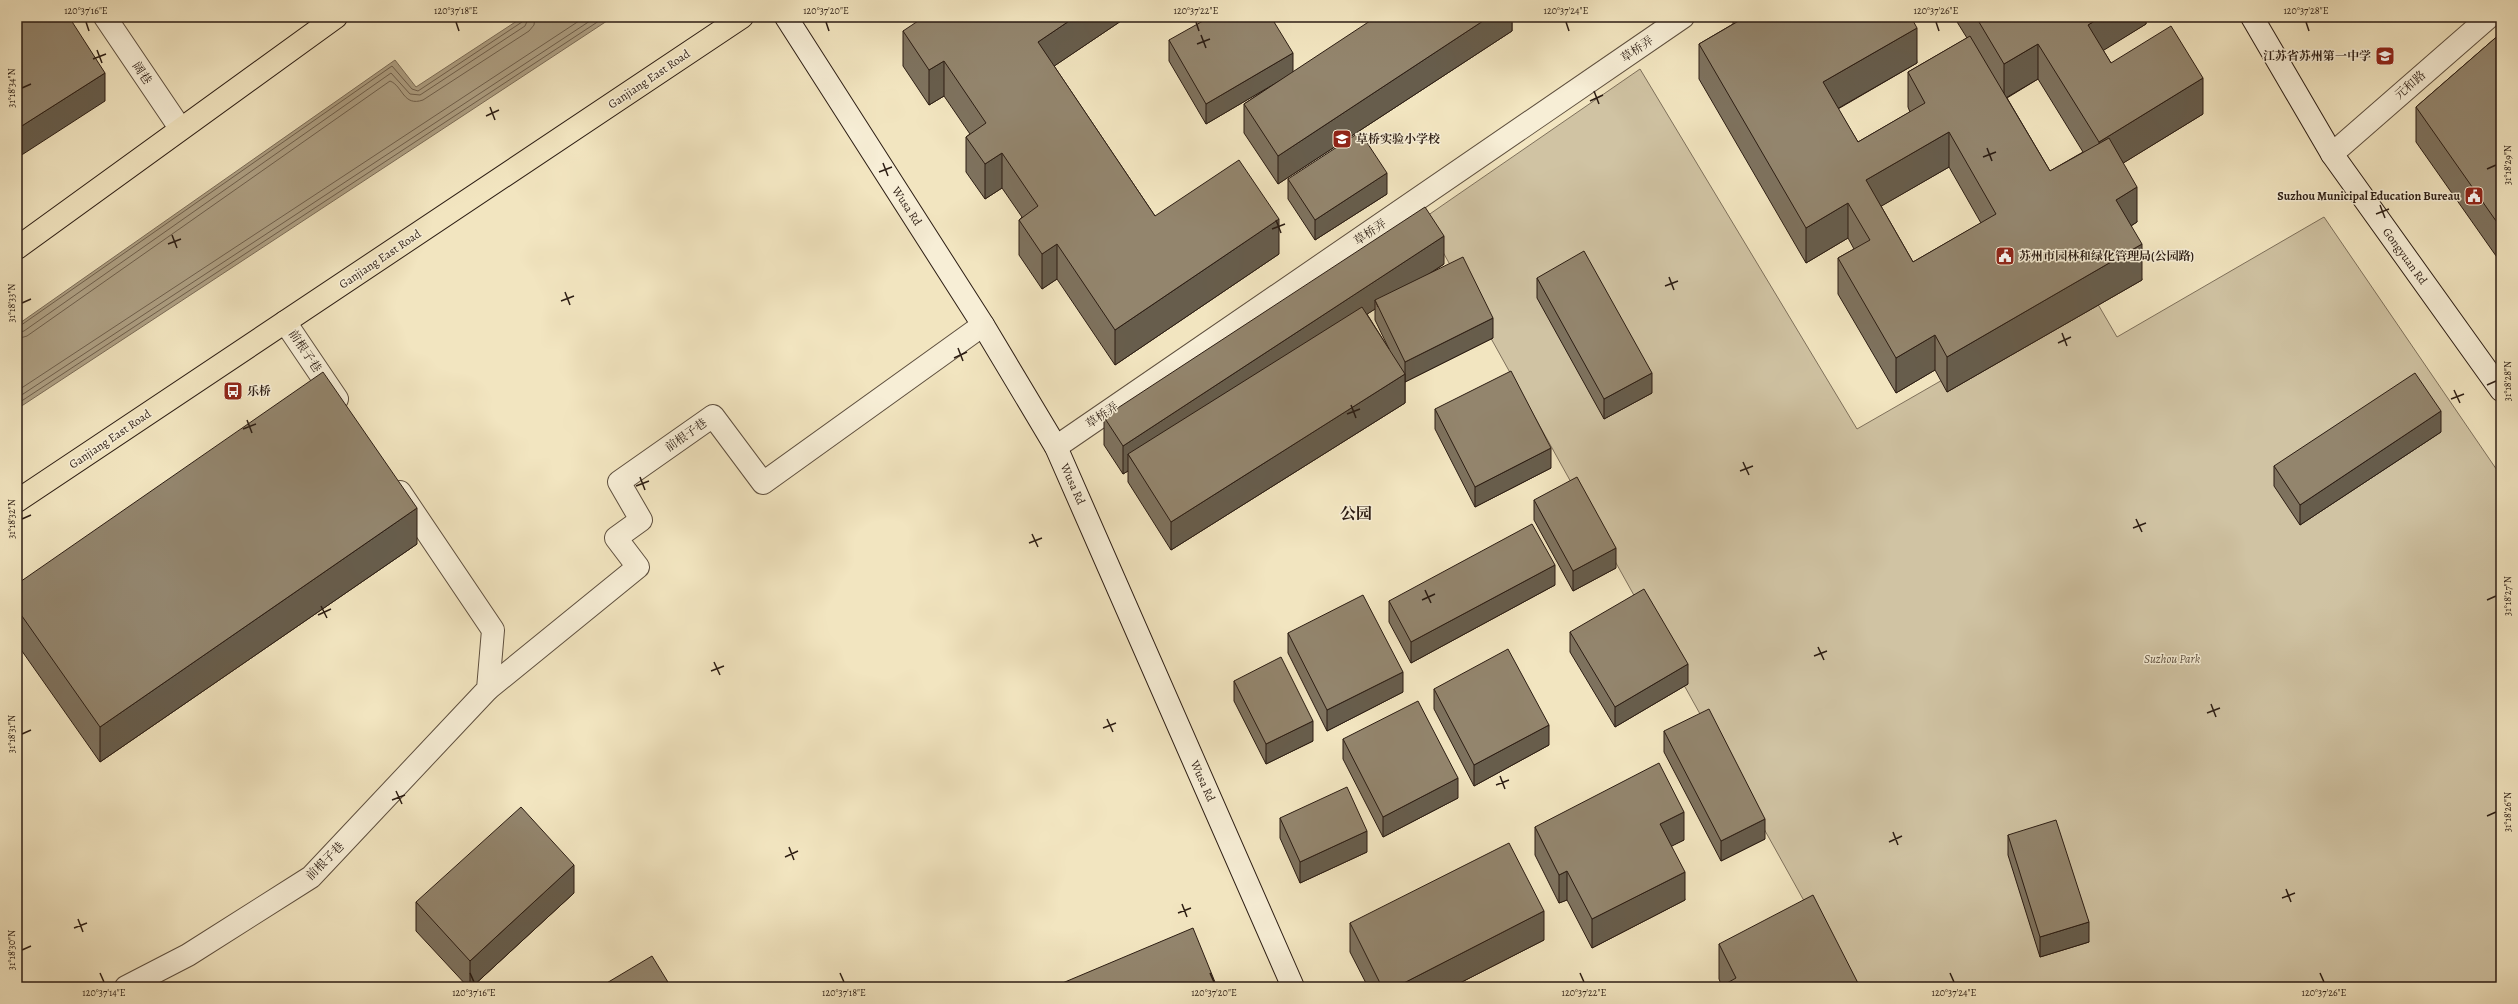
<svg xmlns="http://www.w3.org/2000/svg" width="2518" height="1004" viewBox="0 0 2518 1004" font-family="Alegreya,'Noto Serif SC',serif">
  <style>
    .green { fill: #d0c3a3; stroke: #7e705b }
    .water { fill: #afa185; stroke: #7b6c57 }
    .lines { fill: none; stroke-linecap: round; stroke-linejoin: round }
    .shore { stroke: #6e5f4c; stroke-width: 1 }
    .street-casing { stroke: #5e4f3e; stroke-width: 24 }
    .secondary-casing { stroke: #2c1d13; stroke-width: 24 }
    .primary-casing { stroke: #2c1d13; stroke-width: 24 }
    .street { stroke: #f7eed6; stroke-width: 22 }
    .secondary { stroke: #f7eed6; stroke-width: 22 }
    .primary { stroke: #f2e5c0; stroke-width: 22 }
    .wall { fill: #7e725e; stroke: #2c1d13; fill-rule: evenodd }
    .shaded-wall { fill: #675d4c; stroke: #2c1d13 }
    .building { fill: #93856d; stroke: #2c1d13; fill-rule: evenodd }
    .ticks { fill: none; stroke: #2c1d13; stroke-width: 1.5 }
    .labels { text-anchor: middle; stroke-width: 3; stroke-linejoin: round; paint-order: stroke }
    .street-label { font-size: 12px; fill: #2c1d13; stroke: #f7eed6 }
    .poi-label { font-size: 12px; font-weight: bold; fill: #2c1d13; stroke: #f7eed6; text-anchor: start }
    .park-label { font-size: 12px; font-style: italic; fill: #5d4f3e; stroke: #f7eed6 }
    .district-label { font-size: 16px; font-weight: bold; fill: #2c1d13; stroke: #f7eed6 }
    .neatline { fill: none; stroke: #2c1d13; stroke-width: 1.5 }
    .ticks-label { font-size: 10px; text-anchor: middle; fill: #2c1d13 }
  </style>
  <rect width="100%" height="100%" fill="#f2e5c0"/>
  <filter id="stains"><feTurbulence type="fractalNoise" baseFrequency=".005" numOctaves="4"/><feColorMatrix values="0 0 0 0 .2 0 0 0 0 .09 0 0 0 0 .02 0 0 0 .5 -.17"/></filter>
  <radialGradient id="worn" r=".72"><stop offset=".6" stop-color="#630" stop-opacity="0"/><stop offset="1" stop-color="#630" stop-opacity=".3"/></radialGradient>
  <path class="green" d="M 1640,69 L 1857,429 L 2092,294 L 2117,337 L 2324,217 L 2501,476 L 2501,987 L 1852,987 L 1424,218 Z"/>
  <path class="water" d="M 523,17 L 613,17 L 17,409 L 17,325 L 395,60 L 416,87 Z"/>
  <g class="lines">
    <g class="shore">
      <path d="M 17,328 L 392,66 L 412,89 L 418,91 L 522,22 L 524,17"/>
      <path d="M 17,333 L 24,331 L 391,73 L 410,94 L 420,95 L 525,26 L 529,17"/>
      <path d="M 17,339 L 27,336 L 390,81 C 403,86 403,107 423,100 L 529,31 L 534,25 L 535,17"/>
      <path d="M 17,391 L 585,17"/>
      <path d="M 17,398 L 596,17"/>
      <path d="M 17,404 L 605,17"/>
    </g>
    <defs>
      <g id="street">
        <path d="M 105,17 L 180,128"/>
        <path d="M 2332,154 L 2489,17"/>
        <path d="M 285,322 L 337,399"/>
        <path d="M 1056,447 L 1683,17"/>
        <path d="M 488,689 L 638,567 L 616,538 L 641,520 L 619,482 L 713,416 L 763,483 L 983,325"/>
        <path d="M 126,987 L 188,955 L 311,877 L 488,689 L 493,630 L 400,492"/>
      </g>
      <g id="secondary">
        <path d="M 786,17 L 983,325 L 1056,447 L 1293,987"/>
        <path d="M 2252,17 L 2332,154 L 2501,390"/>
      </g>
      <g id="primary">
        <path d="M 17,248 L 336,17"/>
        <path d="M 17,501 L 742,17"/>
      </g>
    </defs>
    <use href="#street" class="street-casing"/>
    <use href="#secondary" class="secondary-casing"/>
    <use href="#primary" class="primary-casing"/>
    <use href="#street" class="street"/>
    <use href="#secondary" class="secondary"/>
    <use href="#primary" class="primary"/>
  </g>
  <g class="wall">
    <path d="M 1121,17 L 1121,21 L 1054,66 L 1155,216 L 1279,254 L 1115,365 L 1057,279 L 1042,289 L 1019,255 L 1019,220 L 1022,217 L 1002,188 L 985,199 L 966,172 L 966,137 L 970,134 L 944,96 L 929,105 L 903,66 L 903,31 Z"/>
    <path d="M 1156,17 L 1166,17 L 1159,21 Z"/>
    <path d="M 1512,17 L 1512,31 L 1278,184 L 1244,133 L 1244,104 L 1274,84 L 1206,124 L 1169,61 L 1169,40 L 1293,72 Z"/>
    <path d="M 1733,17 L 1911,17 L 1917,63 L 1838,109 L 1858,142 L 1910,112 L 1908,107 L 1908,72 L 1967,38 L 1954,17 L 2146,17 L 2146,24 L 2103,50 L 2111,63 L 2203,114 L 2123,163 L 2137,222 L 2131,226 L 2142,280 L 1947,392 L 1935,370 L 1896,393 L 1838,294 L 1838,258 L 1854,249 L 1848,238 L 1806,263 L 1699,79 L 1699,44 L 1733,24 ZM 2038,79 L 2083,152 L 2050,171 L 2007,98 ZM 1949,167 L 1981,223 L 1913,262 L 1881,206 Z"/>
    <path d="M 2501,33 L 2501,263 L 2416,142 L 2416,107 Z"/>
    <path d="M 1288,179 L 1387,194 L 1315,240 L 1288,199 Z"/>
    <path d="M 1444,264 L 1434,271 L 1493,338 L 1405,382 L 1405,381 L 1405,403 L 1171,550 L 1128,482 L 1128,471 L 1123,474 L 1104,445 L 1104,417 ZM 1375,309 L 1375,320 L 1389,349 L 1367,314 Z"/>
    <path d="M 1537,278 L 1652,393 L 1604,419 L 1537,298 Z"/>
    <path d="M 1435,409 L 1551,468 L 1475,507 L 1435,429 Z"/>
    <path d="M 2441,432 L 2300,525 L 2274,486 L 2274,466 Z"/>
    <path d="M 1534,500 L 1616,568 L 1573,591 L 1534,520 Z"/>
    <path d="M 417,544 L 100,762 L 17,644 L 17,584 Z"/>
    <path d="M 1555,585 L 1411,663 L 1389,622 L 1389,601 Z"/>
    <path d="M 1570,632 L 1688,684 L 1615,727 L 1570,652 Z"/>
    <path d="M 1288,633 L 1403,692 L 1327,731 L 1288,653 Z"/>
    <path d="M 1234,681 L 1313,741 L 1266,764 L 1234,701 Z"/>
    <path d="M 1434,689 L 1549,745 L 1474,786 L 1434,709 Z"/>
    <path d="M 1664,731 L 1765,839 L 1721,861 L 1664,752 Z"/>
    <path d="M 1343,739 L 1458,798 L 1383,837 L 1343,759 Z"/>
    <path d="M 1280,818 L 1367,852 L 1300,883 L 1280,838 Z"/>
    <path d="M 1535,827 L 1684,840 L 1671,846 L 1685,900 L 1592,948 L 1567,900 L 1559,903 L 1535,855 Z"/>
    <path d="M 2008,835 L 2089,942 L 2040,957 L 2008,855 Z"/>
    <path d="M 574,893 L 472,987 L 468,987 L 416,931 L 416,902 Z"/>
    <path d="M 1350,923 L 1544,940 L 1452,987 L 1368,987 L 1350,952 Z"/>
    <path d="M 1719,944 L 1860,987 L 1722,986 L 1719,979 Z"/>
  </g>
  <g class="shaded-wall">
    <path d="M 1075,17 L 1121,17 L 1121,21 L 1038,77 L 1038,42 Z"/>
    <path d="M 1159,17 L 1166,17 L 1159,21 Z"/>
    <path d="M 1489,17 L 1512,17 L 1512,31 L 1278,184 L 1278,156 Z"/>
    <path d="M 2101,17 L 2146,17 L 2146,24 L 2088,60 L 2088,25 Z"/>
    <path d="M 1917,28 L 1917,63 L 1823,117 L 1823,82 Z"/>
    <path d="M 2038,44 L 2038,79 L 2004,99 L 2004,64 Z"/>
    <path d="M 1293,53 L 1293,73 L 1206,124 L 1206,104 Z"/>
    <path d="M 944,61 L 944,96 L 929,105 L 929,70 Z"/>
    <path d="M 105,73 L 105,101 L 17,158 L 17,129 Z"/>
    <path d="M 2203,78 L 2203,114 L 2099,178 L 2099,142 Z"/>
    <path d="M 1949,132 L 1949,167 L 1866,215 L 1866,180 Z"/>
    <path d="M 1002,153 L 1002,188 L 985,199 L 985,164 Z"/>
    <path d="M 1387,173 L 1387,194 L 1315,240 L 1315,220 Z"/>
    <path d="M 2137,187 L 2137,222 L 2116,235 L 2116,200 Z"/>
    <path d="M 1848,203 L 1848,238 L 1806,263 L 1806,228 Z"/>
    <path d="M 1279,219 L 1279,254 L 1115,365 L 1115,330 Z"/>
    <path d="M 1444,236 L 1444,264 L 1378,307 L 1375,300 L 1375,309 L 1136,466 L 1128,454 L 1128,471 L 1123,474 L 1123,446 Z"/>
    <path d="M 1057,244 L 1057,279 L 1042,289 L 1042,254 Z"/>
    <path d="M 2142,244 L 2142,280 L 1947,392 L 1947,357 Z"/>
    <path d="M 1493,318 L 1493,338 L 1405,382 L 1405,362 Z"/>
    <path d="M 1935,335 L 1935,370 L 1896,393 L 1896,358 Z"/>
    <path d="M 1652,373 L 1652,393 L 1604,419 L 1604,399 Z"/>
    <path d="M 1405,374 L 1405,403 L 1171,550 L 1171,522 Z"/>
    <path d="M 2441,411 L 2441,432 L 2300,525 L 2300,505 Z"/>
    <path d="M 1551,448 L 1551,468 L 1475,507 L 1475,487 Z"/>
    <path d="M 417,508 L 417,544 L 100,762 L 100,727 Z"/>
    <path d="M 1616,548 L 1616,568 L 1573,591 L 1573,571 Z"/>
    <path d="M 1555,565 L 1555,585 L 1411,663 L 1411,642 Z"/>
    <path d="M 1688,664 L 1688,684 L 1615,727 L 1615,707 Z"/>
    <path d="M 1403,672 L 1403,692 L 1327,731 L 1327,710 Z"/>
    <path d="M 1313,721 L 1313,741 L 1266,764 L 1266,744 Z"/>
    <path d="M 1549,725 L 1549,745 L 1474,786 L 1474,765 Z"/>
    <path d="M 1458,778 L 1458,798 L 1383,837 L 1383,817 Z"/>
    <path d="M 1684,812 L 1684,840 L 1660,852 L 1660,824 Z"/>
    <path d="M 1765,819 L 1765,839 L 1721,861 L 1721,841 Z"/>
    <path d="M 1367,831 L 1367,852 L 1300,883 L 1300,862 Z"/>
    <path d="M 574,865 L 574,893 L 472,987 L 470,987 L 470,961 Z"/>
    <path d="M 1567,871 L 1567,900 L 1559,903 L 1559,875 Z"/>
    <path d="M 1685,872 L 1685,900 L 1592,948 L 1592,919 Z"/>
    <path d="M 1544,911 L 1544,940 L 1452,987 L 1396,987 Z"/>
    <path d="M 2089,922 L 2089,942 L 2040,957 L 2040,937 Z"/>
  </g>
  <g class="building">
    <path d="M 17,17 L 69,17 L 105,73 L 17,129 Z"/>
    <path d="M 924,17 L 1075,17 L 1038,42 L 1155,216 L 1239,160 L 1279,219 L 1115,330 L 1057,244 L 1042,254 L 1019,220 L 1038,206 L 1002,153 L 985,164 L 966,137 L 986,123 L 944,61 L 929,70 L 903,31 Z"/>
    <path d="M 1210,17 L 1271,17 L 1293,53 L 1206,104 L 1169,40 Z"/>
    <path d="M 1376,17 L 1489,17 L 1278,156 L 1244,104 Z"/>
    <path d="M 1740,17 L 1911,17 L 1917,28 L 1823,82 L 1858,142 L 1925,103 L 1908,72 L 1970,36 L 2050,171 L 2109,138 L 2137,187 L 2116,200 L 2142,244 L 1947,357 L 1935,335 L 1896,358 L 1838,258 L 1870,240 L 1848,203 L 1806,228 L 1699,44 L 1742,19 ZM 1949,132 L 1996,214 L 1913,262 L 1866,180 Z"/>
    <path d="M 1976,17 L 2101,17 L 2088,25 L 2111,63 L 2171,26 L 2203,78 L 2099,142 L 2038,44 L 2004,64 Z"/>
    <path d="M 2501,33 L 2501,228 L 2416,107 Z"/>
    <path d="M 1360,132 L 1387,173 L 1315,220 L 1288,179 Z"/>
    <path d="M 1425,207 L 1444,236 L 1123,446 L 1104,417 Z"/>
    <path d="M 1584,251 L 1652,373 L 1604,399 L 1537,278 Z"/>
    <path d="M 1463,257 L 1493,318 L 1405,362 L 1375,300 Z"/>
    <path d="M 1362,307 L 1405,374 L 1171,522 L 1128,454 Z"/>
    <path d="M 1511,371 L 1551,448 L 1475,487 L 1435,409 Z"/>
    <path d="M 323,372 L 417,508 L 100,727 L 17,609 L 17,584 Z"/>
    <path d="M 2415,373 L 2441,411 L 2300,505 L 2274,466 Z"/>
    <path d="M 1577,477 L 1616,548 L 1573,571 L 1534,500 Z"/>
    <path d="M 1532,524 L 1555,565 L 1411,642 L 1389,601 Z"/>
    <path d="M 1644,589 L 1688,664 L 1615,707 L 1570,632 Z"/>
    <path d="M 1363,595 L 1403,672 L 1327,710 L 1288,633 Z"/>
    <path d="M 1508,649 L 1549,725 L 1474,765 L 1434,689 Z"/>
    <path d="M 1281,657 L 1313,721 L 1266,744 L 1234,681 Z"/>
    <path d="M 1418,701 L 1458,778 L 1383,817 L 1343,739 Z"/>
    <path d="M 1709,709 L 1765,819 L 1721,841 L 1664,731 Z"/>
    <path d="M 1659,763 L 1684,812 L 1660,824 L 1685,872 L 1592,919 L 1567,871 L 1559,875 L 1535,827 Z"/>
    <path d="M 1347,787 L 1367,831 L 1300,862 L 1280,818 Z"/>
    <path d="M 521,807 L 574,865 L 470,961 L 416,902 Z"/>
    <path d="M 2056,820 L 2089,922 L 2040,937 L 2008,835 Z"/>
    <path d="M 1509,843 L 1544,911 L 1396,987 L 1382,987 L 1350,923 Z"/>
    <path d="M 1813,895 L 1860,987 L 1720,987 L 1736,978 L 1719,944 Z"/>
    <path d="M 1193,928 L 1217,987 L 1053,987 Z"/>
    <path d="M 652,956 L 671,987 L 600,987 Z"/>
  </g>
  <path class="ticks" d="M 86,22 L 89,31M 456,22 L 459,31M 826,22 L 829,31M 1196,22 L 1199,31M 1566,22 L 1569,31M 1936,22 L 1939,31M 2306,22 L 2309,31M 1201,35 L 1206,48M 1197,44 L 1210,39M 97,50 L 102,63M 93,59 L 106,54M 22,88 L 31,84M 1594,91 L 1599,104M 1590,101 L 1603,95M 490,107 L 495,120M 486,116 L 499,110M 1987,148 L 1992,161M 1983,157 L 1996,152M 883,163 L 888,176M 2487,169 L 2496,165M 879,172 L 892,167M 2380,205 L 2385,218M 2376,214 L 2389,209M 1276,220 L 1281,233M 1272,229 L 1285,224M 172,235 L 177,248M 168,244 L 181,239M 1669,277 L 1674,290M 1665,286 L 1678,281M 565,292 L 570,305M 561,301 L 574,296M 22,303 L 31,299M 2062,333 L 2067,346M 2058,343 L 2071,337M 958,348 L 963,361M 954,358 L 967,352M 2487,385 L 2496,381M 2454,390 L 2460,403M 2451,399 L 2464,394M 1351,405 L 1356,418M 1347,414 L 1360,409M 247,420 L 252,433M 243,429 L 256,424M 1743,462 L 1749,475M 1740,471 L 1753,466M 640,477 L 645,490M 636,486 L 649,481M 22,519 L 31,515M 2136,519 L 2142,532M 2133,528 L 2146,523M 1032,534 L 1038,547M 1029,543 L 1042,538M 1425,590 L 1431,603M 1422,600 L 1435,594M 2487,600 L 2496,596M 321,606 L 327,618M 318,615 L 331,609M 1818,647 L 1824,660M 1814,656 L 1827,651M 714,662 L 720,675M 711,671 L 724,666M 2211,704 L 2216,717M 2207,713 L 2220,708M 1107,719 L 1113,732M 1103,728 L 1116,723M 22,734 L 31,730M 1500,776 L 1505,789M 1496,785 L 1509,780M 396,791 L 402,804M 392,800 L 405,795M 2487,816 L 2496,812M 1893,832 L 1898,845M 1889,842 L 1902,836M 789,847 L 794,860M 785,857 L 798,851M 2286,889 L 2291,902M 2282,898 L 2295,893M 1182,904 L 1187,917M 1178,913 L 1191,908M 78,919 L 83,932M 74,928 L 87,923M 22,950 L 31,946M 100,973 L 104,982M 470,973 L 474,982M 840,973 L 844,982M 1210,973 L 1214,982M 1580,973 L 1584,982M 1950,973 L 1954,982M 2320,973 L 2324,982"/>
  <defs>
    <symbol id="school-square" viewBox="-11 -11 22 22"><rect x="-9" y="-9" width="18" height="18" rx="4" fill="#8f2418" stroke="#f7eed6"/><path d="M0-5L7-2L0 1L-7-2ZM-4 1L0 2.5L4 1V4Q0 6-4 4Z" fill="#fff"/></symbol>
    <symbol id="civic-square" viewBox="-11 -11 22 22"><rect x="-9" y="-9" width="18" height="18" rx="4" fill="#8f2418" stroke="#f7eed6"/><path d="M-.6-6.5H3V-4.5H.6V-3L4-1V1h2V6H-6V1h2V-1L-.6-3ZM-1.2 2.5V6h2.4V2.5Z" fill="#fff"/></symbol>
    <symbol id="bus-square" viewBox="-11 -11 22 22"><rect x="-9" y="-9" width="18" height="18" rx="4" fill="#8f2418" stroke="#f7eed6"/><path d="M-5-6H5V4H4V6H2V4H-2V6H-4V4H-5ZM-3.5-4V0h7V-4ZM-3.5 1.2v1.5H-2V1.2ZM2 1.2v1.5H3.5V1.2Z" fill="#fff"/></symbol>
  </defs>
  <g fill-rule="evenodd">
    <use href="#school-square" x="2374" y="45" width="22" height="22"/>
    <use href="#school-square" x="1331" y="128" width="22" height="22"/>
    <use href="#civic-square" x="2463" y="185" width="22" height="22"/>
    <use href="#civic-square" x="1994" y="245" width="22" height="22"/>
    <use href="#bus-square" x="222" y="380" width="22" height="22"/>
  </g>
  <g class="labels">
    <g class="street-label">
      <text transform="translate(1637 49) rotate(-34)" y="4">草桥弄</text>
      <text transform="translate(142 73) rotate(56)" y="4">阔巷</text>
      <text transform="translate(649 79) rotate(-34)" y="4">Ganjiang East Road</text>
      <text transform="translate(2410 85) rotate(-41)" y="4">元和路</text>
      <text transform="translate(907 206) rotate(57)" y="4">Wusa Rd</text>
      <text transform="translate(1370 232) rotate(-34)" y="4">草桥弄</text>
      <text transform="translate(2405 256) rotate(54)" y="4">Gongyuan Rd</text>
      <text transform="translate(380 259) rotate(-34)" y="4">Ganjiang East Road</text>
      <text transform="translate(305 351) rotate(56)" y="4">前根子巷</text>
      <text transform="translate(1102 415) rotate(-34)" y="4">草桥弄</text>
      <text transform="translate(686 435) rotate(-35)" y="4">前根子巷</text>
      <text transform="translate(110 439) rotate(-34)" y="4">Ganjiang East Road</text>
      <text transform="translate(1073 484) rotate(66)" y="4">Wusa Rd</text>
      <text transform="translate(1203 781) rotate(66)" y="4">Wusa Rd</text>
      <text transform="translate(325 861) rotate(-45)" y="4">前根子巷</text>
    </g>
    <g class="poi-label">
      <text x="2371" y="60" text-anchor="end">江苏省苏州第一中学</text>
      <text x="1356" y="143">草桥实验小学校</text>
      <text x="2460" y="200" text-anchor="end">Suzhou Municipal Education Bureau</text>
      <text x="2019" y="260">苏州市园林和绿化管理局(公园路)</text>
      <text x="247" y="395">乐桥</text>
    </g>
    <g class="park-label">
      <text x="2172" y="663">Suzhou Park</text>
    </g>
    <g class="district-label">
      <text x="1356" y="519">公园</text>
    </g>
  </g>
  <rect width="2518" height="1004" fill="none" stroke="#f2e5c0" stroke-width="44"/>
  <rect x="22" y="22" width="2474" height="960" class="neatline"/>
  <g class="ticks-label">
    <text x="86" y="14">120°37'16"E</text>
    <text x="456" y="14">120°37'18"E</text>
    <text x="826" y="14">120°37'20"E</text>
    <text x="1196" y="14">120°37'22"E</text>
    <text x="1566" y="14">120°37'24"E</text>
    <text x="1936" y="14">120°37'26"E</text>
    <text x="2306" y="14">120°37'28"E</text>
    <text transform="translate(11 88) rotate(-90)" y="4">31°18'34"N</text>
    <text transform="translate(2507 165) rotate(-90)" y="4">31°18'29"N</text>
    <text transform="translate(11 303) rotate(-90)" y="4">31°18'33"N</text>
    <text transform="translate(2507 381) rotate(-90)" y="4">31°18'28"N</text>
    <text transform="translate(11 519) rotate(-90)" y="4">31°18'32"N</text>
    <text transform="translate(2507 596) rotate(-90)" y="4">31°18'27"N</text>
    <text transform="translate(11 734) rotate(-90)" y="4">31°18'31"N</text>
    <text transform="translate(2507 812) rotate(-90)" y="4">31°18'26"N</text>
    <text transform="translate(11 950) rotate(-90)" y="4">31°18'30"N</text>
    <text x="104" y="996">120°37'14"E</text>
    <text x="474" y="996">120°37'16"E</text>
    <text x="844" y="996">120°37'18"E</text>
    <text x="1214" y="996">120°37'20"E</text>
    <text x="1584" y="996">120°37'22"E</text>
    <text x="1954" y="996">120°37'24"E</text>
    <text x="2324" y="996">120°37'26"E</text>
  </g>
  <rect width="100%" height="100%" filter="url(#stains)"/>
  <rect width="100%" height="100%" fill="url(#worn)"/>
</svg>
